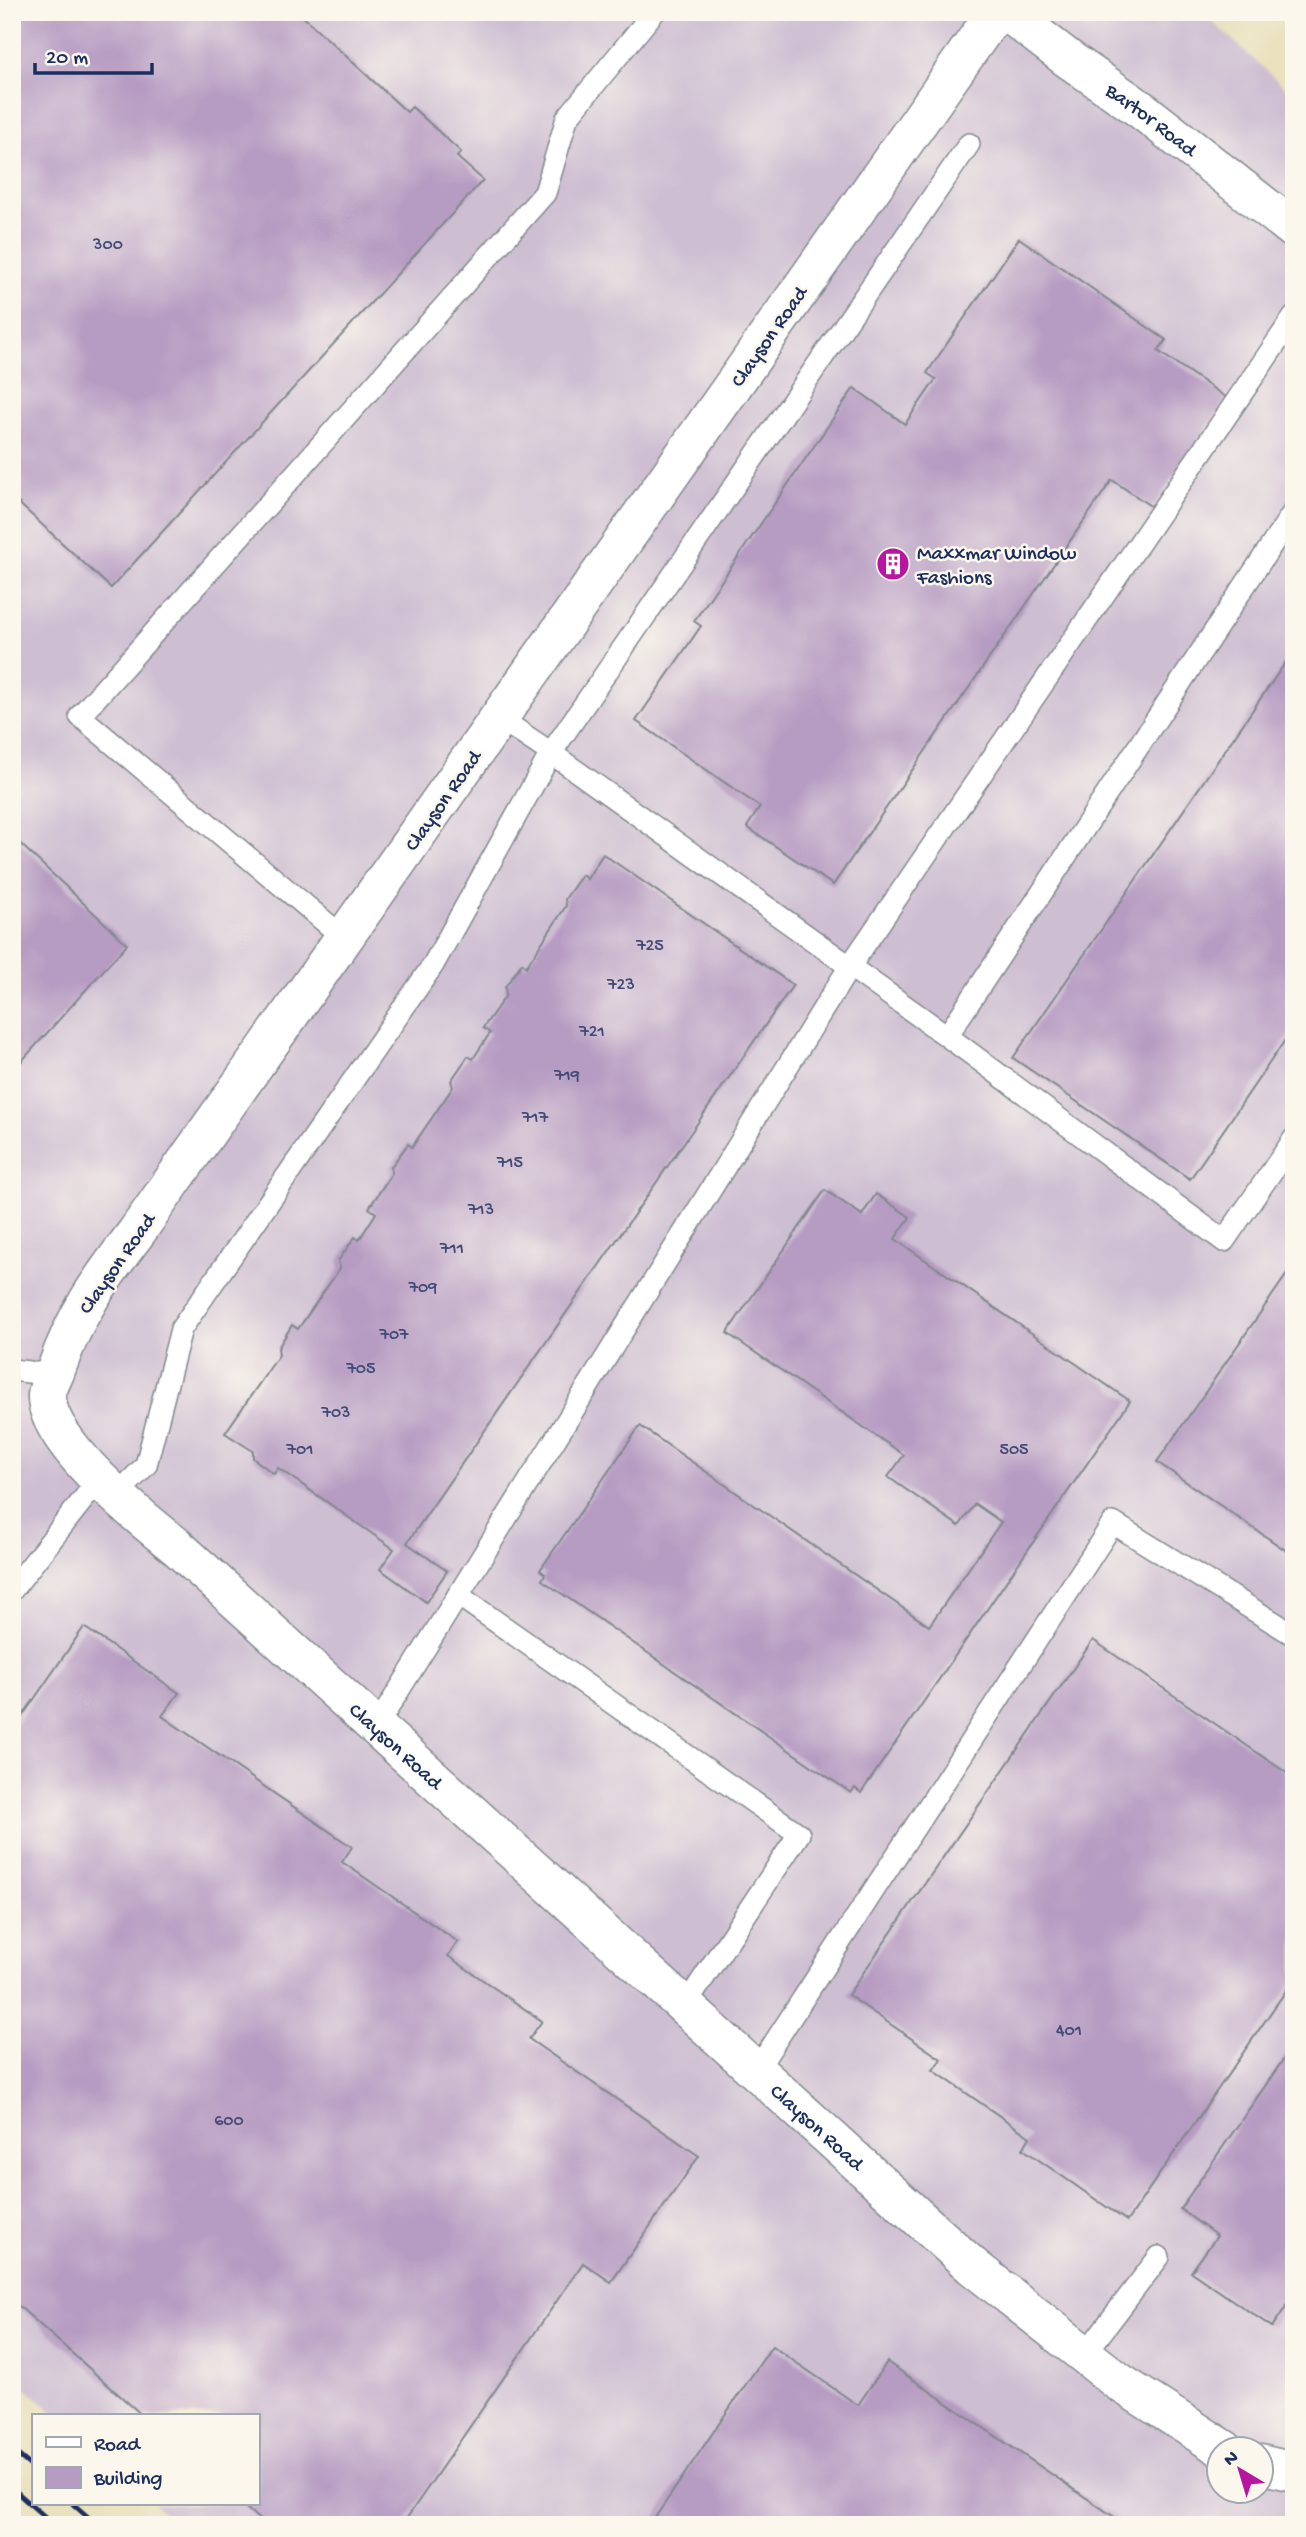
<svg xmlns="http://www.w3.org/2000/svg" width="1306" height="2537" viewBox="0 0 1306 2537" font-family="'Gochi Hand',sans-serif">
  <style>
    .industrial { fill: #cdbed2; fill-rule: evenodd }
    .building { fill: #b69bc2 }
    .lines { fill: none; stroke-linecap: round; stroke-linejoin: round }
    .service-casing { stroke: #82888e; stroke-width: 24 }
    .minor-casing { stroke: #82888e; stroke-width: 41 }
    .tertiary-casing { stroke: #82888e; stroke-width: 41 }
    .service { stroke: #fff; stroke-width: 21 }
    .minor { stroke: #fff; stroke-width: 38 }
    .tertiary { stroke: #fff; stroke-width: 38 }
    .rail { stroke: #1b2f5e; stroke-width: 5 }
    .labels { text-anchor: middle; stroke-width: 5; stroke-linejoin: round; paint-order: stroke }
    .number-label { font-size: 18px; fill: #424a77 }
    .street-label { font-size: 21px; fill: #1b2f5e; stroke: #fbf7ec }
    .poi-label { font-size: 21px; fill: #1b2f5e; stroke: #fbf7ec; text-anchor: start }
  </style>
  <rect width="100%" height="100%" fill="#fbf7ec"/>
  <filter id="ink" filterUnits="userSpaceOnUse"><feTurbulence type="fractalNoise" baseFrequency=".0143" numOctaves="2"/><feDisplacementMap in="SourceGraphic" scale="14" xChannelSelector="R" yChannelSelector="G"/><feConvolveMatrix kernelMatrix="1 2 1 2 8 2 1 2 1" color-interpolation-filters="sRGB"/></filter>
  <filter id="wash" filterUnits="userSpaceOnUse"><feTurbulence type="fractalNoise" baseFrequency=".00686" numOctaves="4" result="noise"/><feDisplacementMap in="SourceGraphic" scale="28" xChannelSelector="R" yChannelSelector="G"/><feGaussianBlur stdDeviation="1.57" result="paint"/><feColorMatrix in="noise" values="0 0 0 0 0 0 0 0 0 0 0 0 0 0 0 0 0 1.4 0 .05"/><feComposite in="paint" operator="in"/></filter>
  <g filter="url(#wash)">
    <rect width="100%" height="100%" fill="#eae1be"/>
    <path class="industrial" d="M 12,12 L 1202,12 L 1294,96 L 1294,2525 L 177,2525 L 154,2504 L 257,2504 L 257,2416 L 57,2416 L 12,2375 ZM 1218,2450 L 1260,2450 L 1260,2492 L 1218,2492 Z"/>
    <g id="blocks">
      <g class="building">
        <path d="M 19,12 L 298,12 L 407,112 L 412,107 L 461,152 L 457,157 L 483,180 L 111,588 L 12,497 L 12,19 Z"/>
        <path d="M 1019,238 L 1166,340 L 1158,351 L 1227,398 L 1152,507 L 1112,480 L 833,885 L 747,827 L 760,807 L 636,721 L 701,626 L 694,621 L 854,388 L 905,424 L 936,379 L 927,373 Z"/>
        <path d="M 1294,650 L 1294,1027 L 1190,1179 L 1013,1058 Z"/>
        <path d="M 12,836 L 127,944 L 12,1072 Z"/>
        <path d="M 603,854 L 793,985 L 407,1543 L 447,1571 L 426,1602 L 380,1569 L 394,1549 L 278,1468 L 274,1474 L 253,1458 L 253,1451 L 225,1433 L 279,1355 L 278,1348 L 292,1325 L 298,1329 L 340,1268 L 338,1261 L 355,1237 L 359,1240 L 376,1213 L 369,1208 L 392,1173 L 391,1167 L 408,1144 L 412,1147 L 453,1087 L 451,1081 L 468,1056 L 473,1059 L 490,1033 L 483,1028 L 506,995 L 505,987 L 522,963 L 526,967 L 566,906 L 565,899 L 582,875 L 587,879 Z"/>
        <path d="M 825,1190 L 862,1215 L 876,1194 L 910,1217 L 895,1239 L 1130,1401 L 861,1793 L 855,1788 L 851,1793 L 542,1580 L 545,1574 L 540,1570 L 640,1426 L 929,1626 L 1001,1522 L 975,1504 L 959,1526 L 888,1477 L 904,1455 L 727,1333 Z"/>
        <path d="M 1294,1264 L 1294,1556 L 1157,1462 Z"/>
        <path d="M 84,1627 L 179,1693 L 162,1716 L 352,1847 L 342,1862 L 458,1942 L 448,1956 L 542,2021 L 529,2039 L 699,2156 L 611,2282 L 583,2263 L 402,2525 L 265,2525 L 242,2504 L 257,2504 L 257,2416 L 143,2416 L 12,2300 L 12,1731 Z"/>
        <path d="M 1093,1640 L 1294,1778 L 1294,1979 L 1127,2221 L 1023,2149 L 1030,2137 L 933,2070 L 941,2059 L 848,1995 Z"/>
        <path d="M 1294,2044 L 1294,2295 L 1272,2327 L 1191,2272 L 1217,2236 L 1180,2209 Z"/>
        <path d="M 772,2346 L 858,2405 L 887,2362 L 1126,2525 L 650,2525 Z"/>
      </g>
    </g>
  </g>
  <g filter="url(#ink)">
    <use href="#blocks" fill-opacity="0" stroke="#82888e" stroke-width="2"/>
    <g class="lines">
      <defs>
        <g id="service">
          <path d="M 1294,511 L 947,1036 L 1224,1241 L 1294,1139"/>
          <path d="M 499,718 L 551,753 L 947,1036"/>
          <path d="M 344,938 L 80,716 L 545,193 L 567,118 L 654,12"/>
          <path d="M 12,1370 L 54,1375"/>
          <path d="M 116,1496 L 146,1465 L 181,1329 L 433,965 L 551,753 L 969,144"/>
          <path d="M 12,1590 L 100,1478"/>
          <path d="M 458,1595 L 799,1834 L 685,2006"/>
          <path d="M 376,1727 L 850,966 L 1294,317"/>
          <path d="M 756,2071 L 1113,1523 L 1294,1635"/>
          <path d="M 1085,2354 L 1159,2257"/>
        </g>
        <g id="minor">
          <path id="s1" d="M 996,12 L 136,1233 C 101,1279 75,1314 56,1370 C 53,1378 47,1388 47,1395 C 44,1441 142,1519 176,1546 L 972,2266 L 1119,2382 L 1225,2450"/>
          <path d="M 1260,2464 L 1294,2472"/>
        </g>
        <g id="tertiary">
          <path id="s2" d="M 1007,12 L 1067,58 L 1143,111 L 1294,229"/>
        </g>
      </defs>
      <use href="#service" class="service-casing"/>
      <use href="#minor" class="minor-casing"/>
      <use href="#tertiary" class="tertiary-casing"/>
      <use href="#service" class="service"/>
      <use href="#minor" class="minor"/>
      <use href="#tertiary" class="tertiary"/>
      <g class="rail">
        <path d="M 12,2450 L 33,2468"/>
        <path d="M 12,2488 L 54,2525"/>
        <path d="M 73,2504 L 97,2525"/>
      </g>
    </g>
  </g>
  <defs>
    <symbol id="building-disc" viewBox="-11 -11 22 22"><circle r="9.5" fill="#b5179e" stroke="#fbf7ec"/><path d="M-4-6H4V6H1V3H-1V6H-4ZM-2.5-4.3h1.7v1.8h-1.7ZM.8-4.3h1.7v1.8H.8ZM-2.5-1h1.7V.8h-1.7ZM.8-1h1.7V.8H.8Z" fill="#fff"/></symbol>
  </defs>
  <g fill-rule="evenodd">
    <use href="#building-disc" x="874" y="545" width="38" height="38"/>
  </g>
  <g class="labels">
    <g class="number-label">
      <text x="108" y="249">300</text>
      <text x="650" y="950">725</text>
      <text x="621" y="989">723</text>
      <text x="592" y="1036">721</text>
      <text x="567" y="1080">719</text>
      <text x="535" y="1122">717</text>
      <text x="510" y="1167">715</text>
      <text x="481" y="1214">713</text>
      <text x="452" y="1253">711</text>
      <text x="423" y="1292">709</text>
      <text x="394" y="1339">707</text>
      <text x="361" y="1373">705</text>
      <text x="336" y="1417">703</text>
      <text x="300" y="1454">701</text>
      <text x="1014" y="1454">505</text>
      <text x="1069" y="2035">401</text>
      <text x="229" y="2125">600</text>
    </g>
    <g class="street-label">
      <text dy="7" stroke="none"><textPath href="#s2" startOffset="180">Bartor Road</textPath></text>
      <text transform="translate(768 336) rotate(-55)" y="7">Clayson Road</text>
      <text transform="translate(442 800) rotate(-55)" y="7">Clayson Road</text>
      <text transform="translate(116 1263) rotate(-55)" y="7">Clayson Road</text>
      <text dy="7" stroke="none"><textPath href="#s1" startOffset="2180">Clayson Road</textPath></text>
      <text dy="7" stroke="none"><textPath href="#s1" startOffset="2748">Clayson Road</textPath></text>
    </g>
    <g class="poi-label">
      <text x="917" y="559">Maxxmar Window<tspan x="917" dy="24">Fashions</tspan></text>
    </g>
  </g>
  <rect width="1306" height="2537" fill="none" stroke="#fbf7ec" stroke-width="42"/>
  <rect x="32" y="2414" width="228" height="91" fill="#fbf7ec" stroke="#a1a7b3" stroke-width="2"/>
  <rect x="46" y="2437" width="35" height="10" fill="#ffffff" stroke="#a1a7b3" stroke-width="2"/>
  <text x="94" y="2450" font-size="21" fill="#1b2f5e">Road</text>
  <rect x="46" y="2467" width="35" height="21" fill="#b69bc2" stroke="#a1a7b3" stroke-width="2"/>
  <text x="94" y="2484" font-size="21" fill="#1b2f5e">Building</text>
  <g transform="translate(1240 2470) rotate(322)"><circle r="33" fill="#fbf7ec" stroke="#a1a7b3" stroke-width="2"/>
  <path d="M0-5L12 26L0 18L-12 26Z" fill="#b5179e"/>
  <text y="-10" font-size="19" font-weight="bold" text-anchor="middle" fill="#1b2f5e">N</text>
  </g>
  <path d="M35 63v10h117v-10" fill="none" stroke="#1b2f5e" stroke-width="3.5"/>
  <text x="46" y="63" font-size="21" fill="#1b2f5e" stroke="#fbf7ec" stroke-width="5" paint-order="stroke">20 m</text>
</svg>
